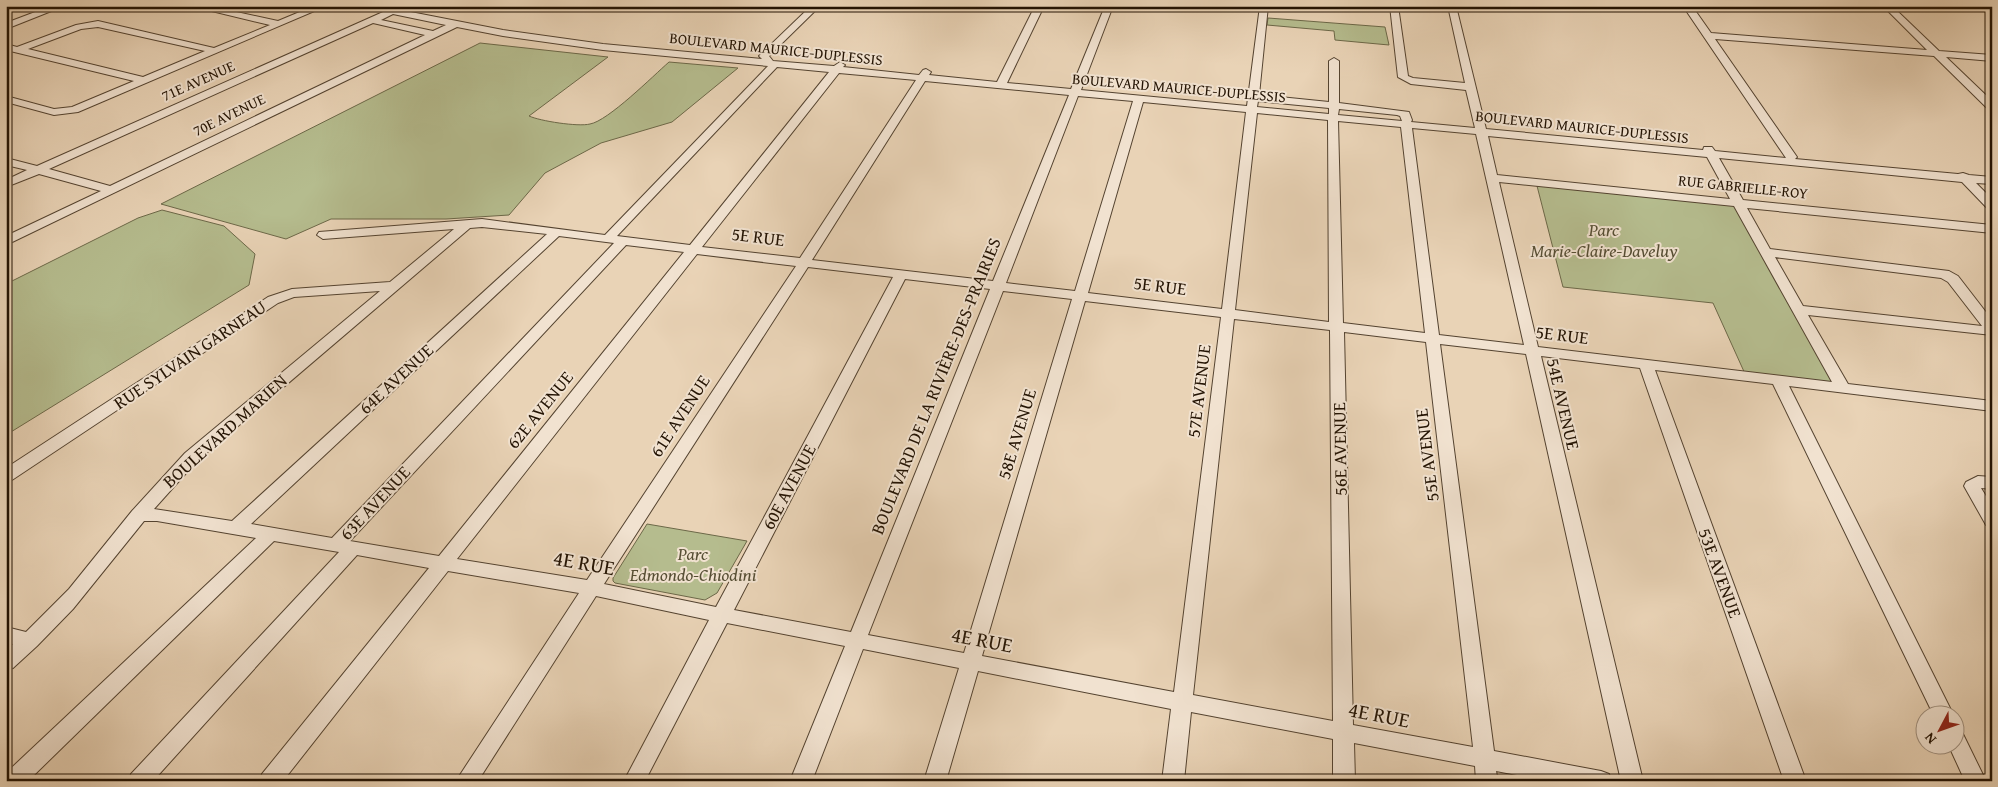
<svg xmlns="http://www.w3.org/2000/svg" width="1998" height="787" viewBox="0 0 1998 787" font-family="'Gentium Book Plus',serif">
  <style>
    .green { fill: #b5bc8e; stroke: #6c6848 }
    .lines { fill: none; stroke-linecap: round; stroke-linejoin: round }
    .stream { stroke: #6a756e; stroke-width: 2 }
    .minor-casing { stroke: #544330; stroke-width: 2 }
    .minor { fill: #f1e2d0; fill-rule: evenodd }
    .labels { text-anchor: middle; stroke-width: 4; stroke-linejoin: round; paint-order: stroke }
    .far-street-label { font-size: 15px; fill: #231303; stroke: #f1e2d0 }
    .park-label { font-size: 18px; font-style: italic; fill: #564e34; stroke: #f1e2d0 }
    .street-label { font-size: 18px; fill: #231303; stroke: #f1e2d0 }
    .near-street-label { font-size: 21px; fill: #231303; stroke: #f1e2d0 }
  </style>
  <rect width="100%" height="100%" fill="#e9d3b6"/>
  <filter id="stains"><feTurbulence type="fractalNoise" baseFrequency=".004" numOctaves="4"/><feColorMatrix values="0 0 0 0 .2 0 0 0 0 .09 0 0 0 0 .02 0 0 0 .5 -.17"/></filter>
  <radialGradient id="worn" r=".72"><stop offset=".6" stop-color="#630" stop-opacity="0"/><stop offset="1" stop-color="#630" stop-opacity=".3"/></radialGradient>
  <g class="green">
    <path d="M 1268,18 L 1385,27 L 1389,45 L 1335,40 L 1334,31 L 1267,25 Z"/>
    <path d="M 480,43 L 608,57 L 529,116 C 540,121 578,127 590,124 C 608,121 653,76 669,62 L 738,68 L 672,122 L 601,143 L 545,173 L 509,215 L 446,219 L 331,219 L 286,239 L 161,204 Z"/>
    <path d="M 1536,182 L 1738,203 L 1842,387 L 1746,376 L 1713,303 L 1563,287 Z"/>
    <path d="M 162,210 L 224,226 L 255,254 L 249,285 L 6,435 L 6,284 L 138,218 Z"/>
    <path d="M 647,524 L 747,541 L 717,593 L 705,600 L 615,583 L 613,581 L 613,578 Z"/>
  </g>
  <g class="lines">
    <path class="stream" d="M 259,6 L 263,6"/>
    <defs>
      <g id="minor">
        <path d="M 51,6 L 64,6 L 6,29 L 6,23 Z"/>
        <path d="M 191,6 L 209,6 L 278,21 L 314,6 L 326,6 L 78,112 L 54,115 L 6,102 L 6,96 L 54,109 L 72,107 L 134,81 L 6,50 L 6,44 L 17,47 L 76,25 L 98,21 L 214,48 L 270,25 ZM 98,27 L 205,51 L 143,77 L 28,49 L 81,29 Z"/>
        <path d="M 361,6 L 380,6 L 503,30 L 603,44 L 762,59 L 759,56 L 761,54 L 811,6 L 820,6 L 769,56 L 773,61 L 834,66 L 840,62 L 845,65 L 843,67 L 919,75 L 923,70 L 926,69 L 931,72 L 929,75 L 997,82 L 1035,6 L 1044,6 L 1007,83 L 1071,89 L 1105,6 L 1113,6 L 1081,90 L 1247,106 L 1260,6 L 1268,6 L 1259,95 L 1329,102 L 1329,61 L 1334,58 L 1339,61 L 1339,103 L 1409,112 L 1412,120 L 1411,122 L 1475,128 L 1466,90 L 1411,84 L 1398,77 L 1390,6 L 1398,6 L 1408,76 L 1413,78 L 1465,83 L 1448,6 L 1456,6 L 1486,129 L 1703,150 L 1704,147 L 1712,147 L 1715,151 L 1786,158 L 1683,6 L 1692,6 L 1711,33 L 1927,50 L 1883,6 L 1892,6 L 1939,51 L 1992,55 L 1992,61 L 1946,57 L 1992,101 L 1992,110 L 1988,109 L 1934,56 L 1715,39 L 1797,157 L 1795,159 L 1958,174 L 1963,173 L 1969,175 L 1992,177 L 1992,184 L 1976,183 L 1992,199 L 1992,210 L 1988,209 L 1962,182 L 1719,158 L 1743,200 L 1992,225 L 1992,233 L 1747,208 L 1770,249 L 1949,271 L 1958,276 L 1992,320 L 1992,335 L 1808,315 L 1848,384 L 1992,401 L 1992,411 L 1789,386 L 1953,714 L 1933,714 L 1773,384 L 1655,370 L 1806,781 L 1784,781 L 1640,368 L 1541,356 L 1643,781 L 1621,781 L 1526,354 L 1440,344 L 1494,751 L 1601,771 L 1609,774 L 1611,781 L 1549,781 L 1496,771 L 1498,781 L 1476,781 L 1475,766 L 1354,743 L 1355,781 L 1333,781 L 1333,739 L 1191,712 L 1184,781 L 1162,781 L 1171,709 L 978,671 L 946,781 L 924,781 L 959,668 L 863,649 L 812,781 L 790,781 L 845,646 L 727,623 L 645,781 L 624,781 L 709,620 L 596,596 L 478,781 L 456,781 L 579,593 L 448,571 L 283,781 L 260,781 L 262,774 L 429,568 L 357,555 L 153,781 L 129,781 L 131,774 L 339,552 L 274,541 L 28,781 L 6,781 L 6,773 L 256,538 L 157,521 L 144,521 L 73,609 L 37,646 L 13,668 L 6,670 L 6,650 L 13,644 L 6,643 L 6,627 L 26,632 L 69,589 L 132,511 L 185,453 L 380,291 L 294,297 L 278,303 L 12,480 L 6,482 L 6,468 L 268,297 L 292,289 L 390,282 L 454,229 L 323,239 L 317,235 L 319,232 L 482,219 L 605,235 L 768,66 L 603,50 L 503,36 L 457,27 L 6,245 L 6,236 L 101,191 L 39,174 L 6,187 L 6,180 L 27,170 L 6,165 L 6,158 L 37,166 L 383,12 ZM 393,14 L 446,25 L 433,31 L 381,20 ZM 373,23 L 425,35 L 110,186 L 49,169 ZM 777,67 L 829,72 L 690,245 L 617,236 ZM 839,73 L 916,80 L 800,258 L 702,247 ZM 925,81 L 1069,95 L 993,281 L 812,260 ZM 1078,96 L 1133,101 L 1075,291 L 1006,283 ZM 1258,101 L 1329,108 L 1329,114 L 1257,107 ZM 1143,102 L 1246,112 L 1222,309 L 1088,293 ZM 1339,109 L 1397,115 L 1400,116 L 1402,121 L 1338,115 ZM 1257,113 L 1328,120 L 1329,322 L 1235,310 ZM 1338,121 L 1401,127 L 1425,333 L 1343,323 ZM 1412,128 L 1476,134 L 1524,345 L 1439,335 ZM 1488,136 L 1707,157 L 1730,199 L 1497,175 ZM 1499,182 L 1734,206 L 1832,382 L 1538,347 ZM 482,227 L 547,234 L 232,521 L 154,509 L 197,461 L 470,228 ZM 559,236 L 614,243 L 332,538 L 251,524 ZM 626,245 L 684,252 L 439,556 L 350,541 ZM 697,254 L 796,266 L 587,580 L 457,559 ZM 1775,257 L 1941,278 L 1948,282 L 1982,326 L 1803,306 ZM 808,267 L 893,277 L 716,607 L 604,584 ZM 905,279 L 990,289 L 851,632 L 734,610 ZM 1003,291 L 1072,299 L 964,653 L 868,635 ZM 1085,301 L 1221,317 L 1174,692 L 982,656 ZM 1234,319 L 1330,330 L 1333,721 L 1193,695 ZM 1344,332 L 1426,342 L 1473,747 L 1353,725 Z"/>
        <path d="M 1978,476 L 1992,477 L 1992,489 L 1981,488 L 1992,506 L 1992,527 L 1986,525 L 1964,486 L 1966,482 Z"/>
        <path d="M 1956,731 L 1963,734 L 1986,781 L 1965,781 L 1948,744 L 1956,744 Z"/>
      </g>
    </defs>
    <use href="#minor" class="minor-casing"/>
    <use href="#minor" class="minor"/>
  </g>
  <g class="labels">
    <g class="far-street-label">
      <text transform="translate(776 49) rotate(6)" y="5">BOULEVARD MAURICE-DUPLESSIS</text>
      <text transform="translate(198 81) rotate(-24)" y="5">71E AVENUE</text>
      <text transform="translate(1179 88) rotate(5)" y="5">BOULEVARD MAURICE-DUPLESSIS</text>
      <text transform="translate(229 115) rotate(-26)" y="5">70E AVENUE</text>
      <text transform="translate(1582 127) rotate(6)" y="5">BOULEVARD MAURICE-DUPLESSIS</text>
      <text transform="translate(1743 187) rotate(6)" y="5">RUE GABRIELLE-ROY</text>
    </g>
    <g class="park-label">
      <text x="1604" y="236">Parc<tspan x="1604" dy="21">Marie-Claire-Daveluy</tspan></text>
      <text x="693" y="560">Parc<tspan x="693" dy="21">Edmondo-Chiodini</tspan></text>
    </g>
    <g class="street-label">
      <text transform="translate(758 237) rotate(7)" y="6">5E RUE</text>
      <text transform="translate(1160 286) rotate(7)" y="6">5E RUE</text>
      <text transform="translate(1562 335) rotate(7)" y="6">5E RUE</text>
      <text transform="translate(190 355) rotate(-34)" y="6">RUE SYLVAIN GARNEAU</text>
      <text transform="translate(396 379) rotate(-43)" y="6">64E AVENUE</text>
      <text transform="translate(936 386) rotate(-68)" y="6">BOULEVARD DE LA RIVIÈRE-DES-PRAIRIES</text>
      <text transform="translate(1199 391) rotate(-83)" y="6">57E AVENUE</text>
      <text transform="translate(1563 404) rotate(77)" y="6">54E AVENUE</text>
      <text transform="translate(540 410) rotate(-51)" y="6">62E AVENUE</text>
      <text transform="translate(680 416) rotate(-57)" y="6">61E AVENUE</text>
      <text transform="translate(225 431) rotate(-42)" y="6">BOULEVARD MARIEN</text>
      <text transform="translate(1017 434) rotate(-73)" y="6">58E AVENUE</text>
      <text transform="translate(1340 449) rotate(-91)" y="6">56E AVENUE</text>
      <text transform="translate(1427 455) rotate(-97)" y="6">55E AVENUE</text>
      <text transform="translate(789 487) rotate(-62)" y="6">60E AVENUE</text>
      <text transform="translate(375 503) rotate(-47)" y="6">63E AVENUE</text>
      <text transform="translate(1720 573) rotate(70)" y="6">53E AVENUE</text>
    </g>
    <g class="near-street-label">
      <text transform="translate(584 563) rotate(10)" y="7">4E RUE</text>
      <text transform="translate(982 640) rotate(11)" y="7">4E RUE</text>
      <text transform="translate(1379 715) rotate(11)" y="7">4E RUE</text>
    </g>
  </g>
  <rect width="1998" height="787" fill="none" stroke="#e9d3b6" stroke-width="25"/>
  <rect x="8" y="8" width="1983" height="772" fill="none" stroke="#231303" stroke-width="2.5"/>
  <rect x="12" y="12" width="1973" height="762" fill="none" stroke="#231303"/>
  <g transform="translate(1940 730) rotate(229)"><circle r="24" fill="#f1e2d0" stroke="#9f8f7e"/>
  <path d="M0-4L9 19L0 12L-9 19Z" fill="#8f2418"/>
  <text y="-8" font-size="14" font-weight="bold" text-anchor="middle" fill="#231303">N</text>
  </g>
  <rect width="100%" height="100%" filter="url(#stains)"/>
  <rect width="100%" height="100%" fill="url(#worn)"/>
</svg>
